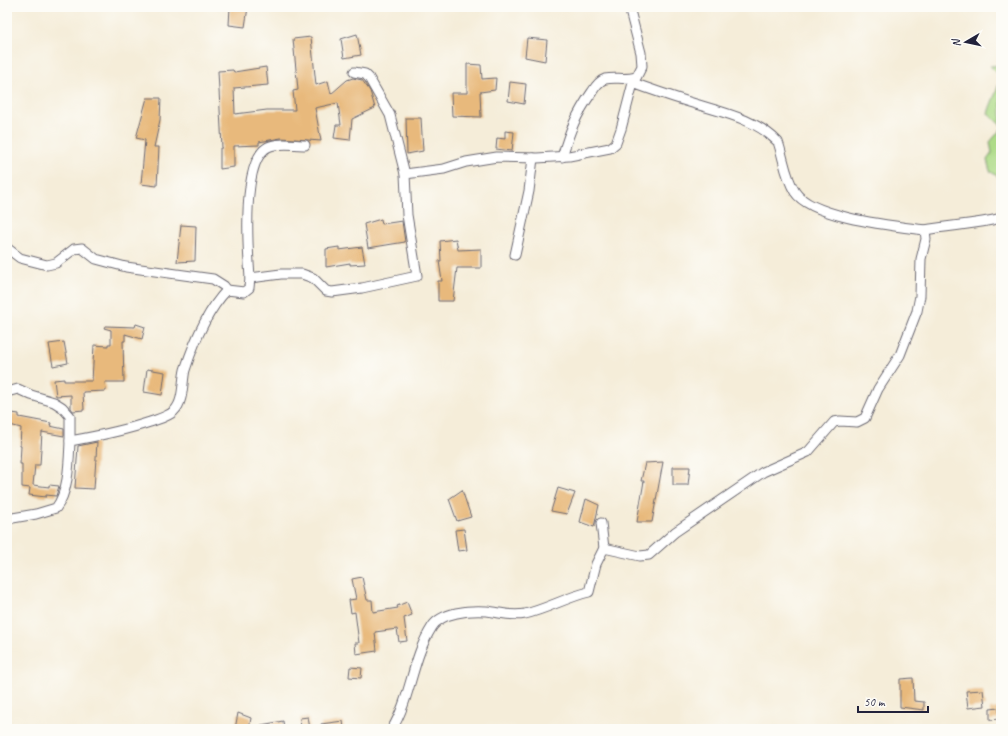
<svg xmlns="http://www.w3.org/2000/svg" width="1008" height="736" viewBox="0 0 1008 736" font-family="Caveat,sans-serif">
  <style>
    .green { fill: #aedb88; stroke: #687e62 }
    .building { fill: #e8b97b }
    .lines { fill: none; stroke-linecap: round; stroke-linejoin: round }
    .street-casing { stroke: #6c6972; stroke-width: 11 }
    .street { stroke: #fff; stroke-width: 9 }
  </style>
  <rect width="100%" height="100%" fill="#fdfcf7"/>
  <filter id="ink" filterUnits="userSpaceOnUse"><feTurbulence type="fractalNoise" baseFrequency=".025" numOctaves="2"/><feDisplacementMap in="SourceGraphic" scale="8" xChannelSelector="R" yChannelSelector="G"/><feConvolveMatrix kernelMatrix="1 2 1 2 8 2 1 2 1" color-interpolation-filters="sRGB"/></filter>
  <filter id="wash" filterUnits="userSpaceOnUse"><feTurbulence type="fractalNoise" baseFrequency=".012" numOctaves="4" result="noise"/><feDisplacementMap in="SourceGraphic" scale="16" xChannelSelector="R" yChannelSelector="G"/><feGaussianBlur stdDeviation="0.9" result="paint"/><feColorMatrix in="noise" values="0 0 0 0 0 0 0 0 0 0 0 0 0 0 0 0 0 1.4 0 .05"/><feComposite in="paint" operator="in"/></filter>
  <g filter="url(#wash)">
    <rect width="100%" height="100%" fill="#f5edd9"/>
    <g class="green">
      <path d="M 1001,65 L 1001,125 L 988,114 C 991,101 999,90 1000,76 L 990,66 Z"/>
      <path d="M 1001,129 L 1001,179 L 990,171 L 987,160 L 992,153 L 990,142 Z"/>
    </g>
    <g id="blocks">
      <g class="building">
        <path d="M 230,7 L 248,7 L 245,27 L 229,25 Z"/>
        <path d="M 357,34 L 361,55 L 344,58 L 341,39 Z"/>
        <path d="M 311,37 L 316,85 L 328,81 L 331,94 L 347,80 L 353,78 L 362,80 L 370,91 L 375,108 L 352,119 L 350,140 L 334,138 L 336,125 L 341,125 L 338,103 L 315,108 L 321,141 L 281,138 L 259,142 L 259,145 L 234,146 L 234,167 L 220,169 L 220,148 L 222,148 L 218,71 L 233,70 L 234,72 L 266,67 L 268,85 L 234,88 L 235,114 L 267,110 L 295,110 L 293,91 L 298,90 L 293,39 Z"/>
        <path d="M 527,38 L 547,40 L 545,61 L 525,57 Z"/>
        <path d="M 467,64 L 481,65 L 482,79 L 496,78 L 495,90 L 480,92 L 481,117 L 452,116 L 451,93 L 467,93 Z"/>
        <path d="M 510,82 L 526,84 L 524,104 L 508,101 Z"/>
        <path d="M 147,98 L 161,98 L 160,120 L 154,147 L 159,147 L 157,186 L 141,184 L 145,140 L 136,138 Z"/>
        <path d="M 406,118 L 421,118 L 423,151 L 407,154 Z"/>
        <path d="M 505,131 L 514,132 L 512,151 L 496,149 L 497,138 L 505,139 Z"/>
        <path d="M 381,219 L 382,224 L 402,221 L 405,242 L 368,248 L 364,224 Z"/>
        <path d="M 181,225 L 196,226 L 195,261 L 177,262 Z"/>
        <path d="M 456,239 L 458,250 L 481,249 L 481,268 L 457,268 L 453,301 L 438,301 L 438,281 L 442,281 L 439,261 L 441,261 L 440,241 Z"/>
        <path d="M 339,247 L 339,250 L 362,247 L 365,264 L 350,265 L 350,263 L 326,267 L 326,249 Z"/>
        <path d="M 136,324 L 145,327 L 142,339 L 125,334 L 125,341 L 123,341 L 124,382 L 105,382 L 106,391 L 83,392 L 84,410 L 73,411 L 71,408 L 71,395 L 56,396 L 54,380 L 64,379 L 64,381 L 92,381 L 94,345 L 108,346 L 108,344 L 111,344 L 111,330 L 104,328 L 105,326 L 135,327 Z"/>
        <path d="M 64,342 L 68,363 L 53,366 L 49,344 Z"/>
        <path d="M 147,369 L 165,372 L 162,395 L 144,392 Z"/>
        <path d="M 12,413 L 19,414 L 19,417 L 51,423 L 50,426 L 64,429 L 64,436 L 42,432 L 40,465 L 35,465 L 33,485 L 49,487 L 49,485 L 59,486 L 56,496 L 46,495 L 46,497 L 29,495 L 30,488 L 22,487 L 22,464 L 20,464 L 21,446 L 20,446 L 21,428 L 10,425 Z"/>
        <path d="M 97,442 L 94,489 L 75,488 L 78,446 Z"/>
        <path d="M 663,462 L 652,522 L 637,522 L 644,481 L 641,481 L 645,463 Z"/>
        <path d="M 673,467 L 690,467 L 688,485 L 673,485 Z"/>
        <path d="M 558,488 L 575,493 L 567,514 L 551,511 Z"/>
        <path d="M 462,490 L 471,517 L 457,521 L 449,499 Z"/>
        <path d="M 586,499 L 599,505 L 594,527 L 580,522 Z"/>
        <path d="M 464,529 L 467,550 L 458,551 L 455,530 Z"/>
        <path d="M 362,577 L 367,600 L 372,600 L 373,612 L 398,608 L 397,606 L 407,602 L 412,615 L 404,618 L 407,641 L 399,642 L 397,629 L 375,632 L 377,651 L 356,654 L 355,643 L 359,643 L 355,612 L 351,613 L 349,600 L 356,599 L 352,579 Z"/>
        <path d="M 350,667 L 362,668 L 361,678 L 349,677 Z"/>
        <path d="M 913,678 L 914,701 L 924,702 L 924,710 L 900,707 L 900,679 Z"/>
        <path d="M 983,690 L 985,706 L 968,708 L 966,691 Z"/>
        <path d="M 999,708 L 999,719 L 990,720 L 990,709 Z"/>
        <path d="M 238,713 L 251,718 L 249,729 L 235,729 Z"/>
        <path d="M 308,717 L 310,729 L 301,729 L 300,718 Z"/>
        <path d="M 283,721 L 284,729 L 261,729 L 261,725 Z"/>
        <path d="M 343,721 L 344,729 L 321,729 L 321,724 Z"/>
      </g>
    </g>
  </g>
  <g filter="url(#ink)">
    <use href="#blocks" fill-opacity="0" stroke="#6c6972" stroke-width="1"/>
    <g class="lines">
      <defs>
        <g id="street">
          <path d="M 629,7 L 641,53 L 642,66 L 634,82"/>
          <path d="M 354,72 L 365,74 L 369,78 L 390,115 L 405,174"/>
          <path d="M 562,157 C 570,130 576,115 592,92 C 595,87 599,81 605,79 C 615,77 625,80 636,77"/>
          <path d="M 925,230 C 950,225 976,225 1001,218"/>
          <path d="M 7,248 L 20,258 L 47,265 L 56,263 L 74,249 L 82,248 L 96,259 L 126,267 L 213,279 L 224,286 L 227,290"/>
          <path d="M 515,255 L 529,191 L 533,158"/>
          <path d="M 250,278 C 248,251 241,161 268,147 C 278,142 294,145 305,145"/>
          <path d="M 7,392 L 18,389 L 31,395 L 54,402 L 62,407 L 70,416 L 70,441"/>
          <path d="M 7,519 L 36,514 L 56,508 C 69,491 69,462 70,441 C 98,436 123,431 150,422 C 158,419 168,417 174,411 C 184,402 182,382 185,370 C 194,342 206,312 227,290 L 244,292 L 249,288 L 250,278 L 281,274 L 302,274 L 313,278 L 326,291 L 332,292 L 362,288 L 417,276 L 407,215 L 405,174 L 444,169 L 466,162 L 497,157 L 537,158 L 569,156 L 610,148 L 616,143 L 621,129 L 633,83 C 652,90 670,96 689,102 C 720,112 755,118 778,142 C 784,159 785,176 795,192 C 812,218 895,226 925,230 L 926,239 L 921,259 L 920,296 L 917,311 L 900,355 L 878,389 L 865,418 L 857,422 L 840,421 L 834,422 L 808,452 L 763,472 L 675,532 L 649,555 L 640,556 L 604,548 L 596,564 L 589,592 C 567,597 547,609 525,614 C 509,617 500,612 486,611 C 470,610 441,612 432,627 C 412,658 411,698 392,729"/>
          <path d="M 601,523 L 604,548"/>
        </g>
      </defs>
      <use href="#street" class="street-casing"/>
      <use href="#street" class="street"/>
    </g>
  </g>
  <rect width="1008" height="736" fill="none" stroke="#fdfcf7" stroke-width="24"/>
  <g transform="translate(966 42) rotate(261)" stroke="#fdfcf7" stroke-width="3" paint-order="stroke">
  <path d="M0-3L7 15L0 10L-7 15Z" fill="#22223b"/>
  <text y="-6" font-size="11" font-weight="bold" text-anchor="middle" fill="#22223b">N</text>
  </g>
  <path d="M858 706v6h70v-6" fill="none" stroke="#22223b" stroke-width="2"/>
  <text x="864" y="706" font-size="12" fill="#22223b" stroke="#fdfcf7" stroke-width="3" paint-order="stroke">50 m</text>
</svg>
